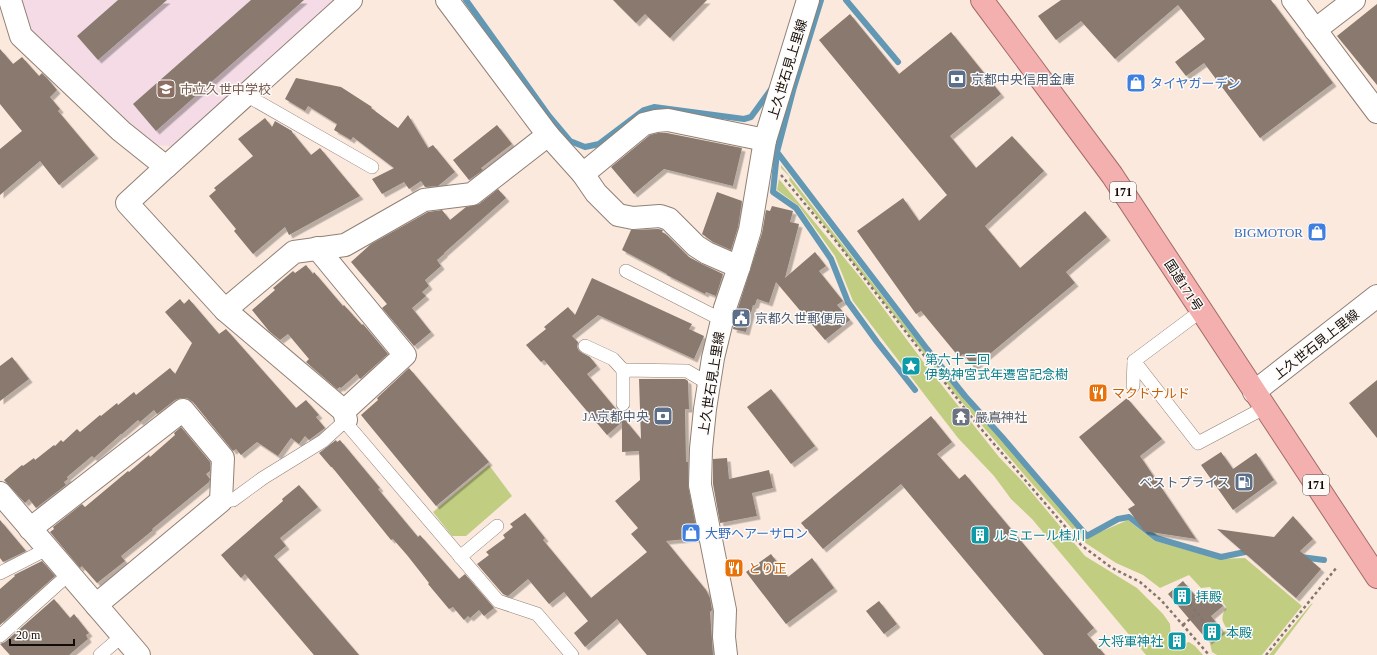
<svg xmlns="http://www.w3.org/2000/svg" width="1377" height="655" viewBox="0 0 1377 655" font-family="'Times New Roman','Noto Sans JP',serif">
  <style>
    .education { fill: #f4dbe5 }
    .green { fill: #c1ce82 }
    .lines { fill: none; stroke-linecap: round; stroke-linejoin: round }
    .stream { stroke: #6298b4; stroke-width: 6 }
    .building { fill: #89796e; filter: url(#shadow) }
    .service-casing { stroke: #908075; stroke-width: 14 }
    .minor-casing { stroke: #908075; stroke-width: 24 }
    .secondary-casing { stroke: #908075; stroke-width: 24 }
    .trunk-casing { stroke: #a26a68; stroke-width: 24 }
    .path { stroke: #82766f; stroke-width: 2.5; stroke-dasharray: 3 3; stroke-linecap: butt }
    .service { stroke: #fff; stroke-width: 13 }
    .minor { stroke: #fff; stroke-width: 22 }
    .secondary { stroke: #fff; stroke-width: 22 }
    .trunk { stroke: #f3b0af; stroke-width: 22 }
    .labels { text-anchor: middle; stroke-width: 3; stroke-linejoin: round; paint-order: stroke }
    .shield { fill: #fdfaf7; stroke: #585350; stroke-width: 1 }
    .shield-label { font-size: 12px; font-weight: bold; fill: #120c09 }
    .street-label { font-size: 13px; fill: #120c09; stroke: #fdfaf7 }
    .service-label { font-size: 13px; fill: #4e5e75; stroke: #fdfaf7; text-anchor: start }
    .shop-label { font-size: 13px; fill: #366cbe; stroke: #fdfaf7; text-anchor: start }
    .education-label { font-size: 13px; fill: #785e54; stroke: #fdfaf7; text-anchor: start }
    .culture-label { font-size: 13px; fill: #0d838f; stroke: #fdfaf7; text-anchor: start }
    .food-label { font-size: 13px; fill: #c56008; stroke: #fdfaf7; text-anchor: start }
    .worship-label { font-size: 13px; fill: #5b616d; stroke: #fdfaf7; text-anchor: start }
  </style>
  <defs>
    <filter id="shadow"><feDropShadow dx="3.5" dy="3.5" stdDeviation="0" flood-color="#0004"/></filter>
  </defs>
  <rect width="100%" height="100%" fill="#fbe9dd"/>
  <path class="education" d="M 20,0 L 339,0 L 177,147 L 150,144 L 33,34 L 24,7 Z"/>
  <g class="green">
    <path d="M 781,165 L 925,351 L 963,397 L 1021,462 L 1086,538 L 1128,520 L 1155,541 L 1220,559 L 1245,558 L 1302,606 L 1262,655 L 1217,655 L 1212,652 L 1210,644 L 1227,629 C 1221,619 1221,618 1226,607 L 1221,600 L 1216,601 L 1213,597 L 1215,593 L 1210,587 L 1201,588 L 1189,575 L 1160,588 L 1143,575 L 1116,563 L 1084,542 L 1027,478 L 960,400 L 789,180 L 790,177 L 781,168 Z"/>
    <path d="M 779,179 L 860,277 L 925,364 L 999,457 L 1023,482 L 1085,556 L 1137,588 L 1163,614 L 1170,624 L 1171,640 L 1176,646 L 1189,642 L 1195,646 L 1203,655 L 1146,655 L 1032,519 L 1011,499 L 994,476 L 958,438 L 927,398 L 853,301 L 835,256 L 799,206 L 777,190 Z"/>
    <path d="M 489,465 L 512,496 L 466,536 L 452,536 L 433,512 Z"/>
    <path d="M 1313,603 L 1274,655 L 1269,655 L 1311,604 Z"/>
  </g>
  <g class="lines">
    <g class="stream">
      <path d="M 466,0 L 549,116 L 570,141 L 585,147 L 599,144 L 644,110 L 654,107 L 744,119 L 751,117 L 772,88"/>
      <path d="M 821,0 L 794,87 L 777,152 L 927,349 L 965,396 L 1002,437 L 1087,536 L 1118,519 L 1129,517 L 1156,538 L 1221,557 L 1250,551"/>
      <path d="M 846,0 L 898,62"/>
      <path d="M 777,152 L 773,192 L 796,208 L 831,259 L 848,302 L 877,342 L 915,390"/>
      <path d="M 1301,557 L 1324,560"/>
    </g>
  </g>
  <g class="building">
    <path d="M 118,0 L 167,0 L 98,60 L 77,36 Z"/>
    <path d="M 251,0 L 304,0 L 156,131 L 133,104 Z"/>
    <path d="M 613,0 L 707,0 L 670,38 L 645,14 L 636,23 Z"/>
    <path d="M 1061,0 L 1271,0 L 1333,83 L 1260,138 L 1204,63 L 1186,76 L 1175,62 L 1205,39 L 1178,5 L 1115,59 L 1081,21 L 1056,40 L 1038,16 Z"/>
    <path d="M 1377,4 L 1377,85 L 1337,36 Z"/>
    <path d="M 850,14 L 899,74 L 951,32 L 1001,94 L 950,136 L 976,168 L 1012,136 L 1044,171 L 985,226 L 1020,268 L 1085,211 L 1107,237 L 1066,272 L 1075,283 L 974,367 L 963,354 L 959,357 L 921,311 L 916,314 L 857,231 L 903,198 L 919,221 L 947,195 L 819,40 Z"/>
    <path d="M 0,49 L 13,64 L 22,57 L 39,76 L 42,73 L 47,78 L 57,90 L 50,97 L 60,109 L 58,111 L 95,155 L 59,185 L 40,161 L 0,195 L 0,149 L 22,131 L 0,104 Z"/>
    <path d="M 296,78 L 341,87 L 372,107 L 371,108 L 398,128 L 408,115 L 428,148 L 433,145 L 455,172 L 438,186 L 425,187 L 421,181 L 409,189 L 404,182 L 382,194 L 372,179 L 394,168 L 353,137 L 351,140 L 334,130 L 337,124 L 308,106 L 305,111 L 285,99 Z"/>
    <path d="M 265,118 L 272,127 L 275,121 L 292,131 L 292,132 L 311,155 L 320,148 L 360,196 L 289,235 L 285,227 L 253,254 L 234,231 L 236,229 L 209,196 L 216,190 L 214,188 L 253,156 L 238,139 Z"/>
    <path d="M 497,125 L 512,144 L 481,168 L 483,170 L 469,180 L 453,160 Z"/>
    <path d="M 658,133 L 667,133 L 742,148 L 733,186 L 664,169 L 634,194 L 611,167 L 650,135 Z"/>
    <path d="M 498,189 L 506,198 L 444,253 L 444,254 L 437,260 L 441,266 L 425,280 L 429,286 L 422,292 L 426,296 L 412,308 L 431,332 L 414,346 L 382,308 L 387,304 L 351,262 L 371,244 L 428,212 L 442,210 L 450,220 L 466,207 L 479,204 Z"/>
    <path d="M 717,192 L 742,201 L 738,227 L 731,250 L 713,242 L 702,234 Z"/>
    <path d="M 772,206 L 793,211 L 790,222 L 799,224 L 785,278 L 815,252 L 826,266 L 819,271 L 843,301 L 837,305 L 850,320 L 825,340 L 776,282 L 769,303 L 757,299 L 755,305 L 753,305 L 746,332 L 733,329 L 737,311 L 762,233 L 766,210 L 770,211 Z"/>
    <path d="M 658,229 L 663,230 L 662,232 L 667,235 L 689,257 L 702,264 L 723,274 L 716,296 L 706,292 L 705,294 L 667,275 L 667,274 L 622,250 L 631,230 Z"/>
    <path d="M 306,265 L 313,274 L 314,272 L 343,306 L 344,305 L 362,325 L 363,324 L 388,354 L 360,379 L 357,374 L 341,388 L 340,387 L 337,389 L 306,362 L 309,359 L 288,334 L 280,340 L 269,331 L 252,310 L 275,290 L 273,288 L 293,271 L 295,273 Z"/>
    <path d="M 592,278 L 692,324 L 689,329 L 704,336 L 694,359 L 598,315 L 572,336 L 578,342 L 577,347 L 579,351 L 590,357 L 597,366 L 587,374 L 641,439 L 639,379 L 685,379 L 688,381 L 689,409 L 685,409 L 686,462 L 688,462 L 688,485 L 698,538 L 666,541 L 706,590 L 710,598 L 712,610 L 710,612 L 713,655 L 647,655 L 617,619 L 585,647 L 574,633 L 588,621 L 564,592 L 549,604 L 528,579 L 508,596 L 503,594 L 477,564 L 489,555 L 486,552 L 505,538 L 503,535 L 513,527 L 510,524 L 525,513 L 545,538 L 543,540 L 591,598 L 647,552 L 631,534 L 638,528 L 615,501 L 640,480 L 639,451 L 622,452 L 622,422 L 607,435 L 544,360 L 541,362 L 526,345 L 546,329 L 544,327 L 568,307 L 575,315 Z"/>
    <path d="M 180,299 L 184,304 L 189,299 L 219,334 L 226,329 L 296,408 L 306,400 L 319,415 L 316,417 L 325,428 L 309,440 L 305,436 L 299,444 L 291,438 L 278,456 L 257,442 L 241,455 L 236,449 L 233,451 L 193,402 L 187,398 L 181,398 L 175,400 L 157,414 L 154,410 L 140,422 L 138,420 L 122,434 L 121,434 L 94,458 L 92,456 L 67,477 L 68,479 L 64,482 L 66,485 L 36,508 L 29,499 L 25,503 L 4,480 L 22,465 L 23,466 L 34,458 L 35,460 L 54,445 L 55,446 L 61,440 L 63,442 L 77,429 L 80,432 L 100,415 L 101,416 L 117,403 L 118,405 L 134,392 L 136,395 L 170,368 L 175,374 L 192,343 L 165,312 Z"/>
    <path d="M 12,357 L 29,379 L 0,401 L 0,366 Z"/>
    <path d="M 409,368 L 489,462 L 436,506 L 361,415 L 378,400 L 377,398 Z"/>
    <path d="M 1377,380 L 1377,438 L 1349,403 Z"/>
    <path d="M 771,389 L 815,446 L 791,464 L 747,407 Z"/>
    <path d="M 1127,398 L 1162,439 L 1140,456 L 1196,539 L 1144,531 L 1128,509 L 1135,505 L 1079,437 Z"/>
    <path d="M 931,416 L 952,442 L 937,454 L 959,479 L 965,474 L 1042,566 L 1094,628 L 1087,634 L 1105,655 L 1044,655 L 901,484 L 823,549 L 801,523 Z"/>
    <path d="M 181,427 L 210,462 L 210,471 L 206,474 L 210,479 L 209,482 L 152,529 L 153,530 L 121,556 L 125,561 L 97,583 L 82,566 L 80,568 L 50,532 L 54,529 L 53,527 L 82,504 L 85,507 L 128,471 L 129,472 L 149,455 L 150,457 L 175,435 L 174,433 Z"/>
    <path d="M 336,440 L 337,442 L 340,440 L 380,488 L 378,489 L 418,537 L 420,535 L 459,579 L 465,574 L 494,608 L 484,616 L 479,610 L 470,618 L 468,616 L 464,620 L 453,607 L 449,609 L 428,584 L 429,583 L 407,555 L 393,539 L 391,540 L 332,467 L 331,467 L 319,453 Z"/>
    <path d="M 1221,452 L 1233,469 L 1256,453 L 1274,480 L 1233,510 L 1201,465 Z"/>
    <path d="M 727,458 L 729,479 L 769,470 L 773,488 L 752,493 L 757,516 L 720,523 L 713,484 L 713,459 Z"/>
    <path d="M 299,485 L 318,507 L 280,538 L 286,546 L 274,556 L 359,655 L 314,655 L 245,574 L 241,578 L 221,555 L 283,501 L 282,499 Z"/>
    <path d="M 1293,516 L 1313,539 L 1300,551 L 1321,569 L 1296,598 L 1217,529 L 1274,537 Z"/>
    <path d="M 0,520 L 26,551 L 3,562 L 0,558 Z"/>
    <path d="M 771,554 L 788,577 L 812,558 L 834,588 L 786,624 L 746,572 Z"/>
    <path d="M 42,561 L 55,576 L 0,625 L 0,589 L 15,576 L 14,575 Z"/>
    <path d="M 1183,581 L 1199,600 L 1210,590 L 1223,606 L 1211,616 L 1222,630 L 1208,641 L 1168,594 Z"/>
    <path d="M 54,599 L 70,618 L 74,614 L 89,633 L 86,635 L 88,639 L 69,655 L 10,655 L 0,644 L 5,642 Z"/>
    <path d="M 879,601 L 897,624 L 884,634 L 866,611 Z"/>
  </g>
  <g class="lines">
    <defs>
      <g id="service">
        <path d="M 246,95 L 372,167"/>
        <path d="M 626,271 L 722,320"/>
        <path d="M 585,346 L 613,359 L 623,370"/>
        <path d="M 1134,361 L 1198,443 L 1264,408"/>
        <path d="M 1133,386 L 1134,361 L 1201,311"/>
        <path d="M 623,404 L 623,370 L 687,371 L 709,384"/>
        <path d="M 221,501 L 233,500 L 263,478 L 323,441 L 346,420 L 346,423 L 498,601 L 537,614 L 572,655"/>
        <path d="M 460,557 L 497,526"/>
        <path d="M 0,573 L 47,549"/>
        <path d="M 0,636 L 69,574"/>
        <path d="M 100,655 L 122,636"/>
      </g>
      <g id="minor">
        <path d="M 10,0 L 21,36 L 121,131 L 166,167 L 351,0"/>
        <path d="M 447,0 L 548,135 L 583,174 L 644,124 L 656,121 L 668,120 L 765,140"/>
        <path d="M 1293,0 L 1377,112"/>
        <path d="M 1315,30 L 1354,0"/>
        <path d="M 166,167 L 127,203 L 225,310 L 344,411"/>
        <path d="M 583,174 L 596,193 L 618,215 L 633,218 L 660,216 L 669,219 L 696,246 L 707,253 L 739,267"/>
        <path d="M 317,248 L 405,355 L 344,411 L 346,420"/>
        <path d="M 225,310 L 294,252 L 345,245 L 424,200 L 472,194 L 548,135"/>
        <path d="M 0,493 L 139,655"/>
        <path d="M 30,529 L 183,410 L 223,458 L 221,501 L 96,605"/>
      </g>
      <g id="secondary">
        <path d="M 1254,392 L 1377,296"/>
        <path d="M 726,655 L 724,637 L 725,610 L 700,485 L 701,449 L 705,409 L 713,358 L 725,308 L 739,267 L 750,230 L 765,140 L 808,0"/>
      </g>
      <path id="trunk" d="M 982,0 L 1112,175 L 1377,577"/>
    </defs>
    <use href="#service" class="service-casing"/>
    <use href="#minor" class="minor-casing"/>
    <use href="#secondary" class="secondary-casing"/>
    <use href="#trunk" class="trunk-casing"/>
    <g class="path">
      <path d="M 781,175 L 835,240 L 976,423 L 1081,545 L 1112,568 L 1140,582 L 1161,600 L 1209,655"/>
      <path d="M 1190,604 L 1205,623"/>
      <path d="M 1183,625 L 1197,613"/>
      <path d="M 1266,655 L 1337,567"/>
    </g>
    <use href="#service" class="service"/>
    <use href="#minor" class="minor"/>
    <use href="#secondary" class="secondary"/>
    <use href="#trunk" class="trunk"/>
  </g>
  <defs>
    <symbol id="bank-square" viewBox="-11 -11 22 22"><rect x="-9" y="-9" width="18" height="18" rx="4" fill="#5c6f8a" stroke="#fdfaf7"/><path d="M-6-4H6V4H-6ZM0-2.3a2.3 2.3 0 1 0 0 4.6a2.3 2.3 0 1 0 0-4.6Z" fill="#fff"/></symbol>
    <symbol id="shop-square" viewBox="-11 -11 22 22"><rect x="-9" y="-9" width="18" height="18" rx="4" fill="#3f7fe0" stroke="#fdfaf7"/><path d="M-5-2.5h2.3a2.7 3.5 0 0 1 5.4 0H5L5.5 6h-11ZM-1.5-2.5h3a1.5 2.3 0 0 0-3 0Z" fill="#fff"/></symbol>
    <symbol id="school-square" viewBox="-11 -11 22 22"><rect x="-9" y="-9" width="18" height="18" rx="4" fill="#8d6e63" stroke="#fdfaf7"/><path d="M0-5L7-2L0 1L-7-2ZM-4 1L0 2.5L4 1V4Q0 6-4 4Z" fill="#fff"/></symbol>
    <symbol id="civic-square" viewBox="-11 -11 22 22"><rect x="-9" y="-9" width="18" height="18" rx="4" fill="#5c6f8a" stroke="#fdfaf7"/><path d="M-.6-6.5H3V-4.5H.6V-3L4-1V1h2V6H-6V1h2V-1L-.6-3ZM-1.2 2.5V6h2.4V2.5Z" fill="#fff"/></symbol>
    <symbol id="sight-square" viewBox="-11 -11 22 22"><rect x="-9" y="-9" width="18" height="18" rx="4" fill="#0f9aa8" stroke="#fdfaf7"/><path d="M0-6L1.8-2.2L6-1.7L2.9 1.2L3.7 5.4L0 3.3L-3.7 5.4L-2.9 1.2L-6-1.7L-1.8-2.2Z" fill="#fff"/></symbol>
    <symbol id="restaurant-square" viewBox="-11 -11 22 22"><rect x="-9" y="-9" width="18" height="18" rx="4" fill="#e8710a" stroke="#fdfaf7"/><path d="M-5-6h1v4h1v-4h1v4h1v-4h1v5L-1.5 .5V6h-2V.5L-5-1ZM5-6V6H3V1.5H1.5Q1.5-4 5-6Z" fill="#fff"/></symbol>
    <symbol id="temple-square" viewBox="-11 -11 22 22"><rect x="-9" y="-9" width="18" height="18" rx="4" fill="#6b7280" stroke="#fdfaf7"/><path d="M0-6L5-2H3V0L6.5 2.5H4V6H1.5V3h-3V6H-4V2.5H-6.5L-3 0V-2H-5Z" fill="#fff"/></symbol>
    <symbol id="fuel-square" viewBox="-11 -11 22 22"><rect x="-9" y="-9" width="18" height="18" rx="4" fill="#5c6f8a" stroke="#fdfaf7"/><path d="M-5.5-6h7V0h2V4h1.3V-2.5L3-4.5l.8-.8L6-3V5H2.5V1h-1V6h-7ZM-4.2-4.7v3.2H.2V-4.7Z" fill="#fff"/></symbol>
    <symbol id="building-square" viewBox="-11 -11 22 22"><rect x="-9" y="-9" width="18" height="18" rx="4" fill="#0f9aa8" stroke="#fdfaf7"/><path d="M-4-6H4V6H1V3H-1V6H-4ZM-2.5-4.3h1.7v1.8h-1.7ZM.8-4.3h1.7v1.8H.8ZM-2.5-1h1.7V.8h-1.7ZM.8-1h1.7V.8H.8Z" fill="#fff"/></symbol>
  </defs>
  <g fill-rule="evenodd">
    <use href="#bank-square" x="946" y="68" width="22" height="22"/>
    <use href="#shop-square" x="1125" y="72" width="22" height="22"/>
    <use href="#school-square" x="155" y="78" width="22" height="22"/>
    <use href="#shop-square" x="1306" y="221" width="22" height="22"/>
    <use href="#civic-square" x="730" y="307" width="22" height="22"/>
    <use href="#sight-square" x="900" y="355" width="22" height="22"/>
    <use href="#restaurant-square" x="1087" y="382" width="22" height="22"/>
    <use href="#bank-square" x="652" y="405" width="22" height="22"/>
    <use href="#temple-square" x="950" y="406" width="22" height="22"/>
    <use href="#fuel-square" x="1233" y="471" width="22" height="22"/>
    <use href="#shop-square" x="680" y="522" width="22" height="22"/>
    <use href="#building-square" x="969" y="524" width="22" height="22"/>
    <use href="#restaurant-square" x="723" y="557" width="22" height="22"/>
    <use href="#building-square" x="1171" y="585" width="22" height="22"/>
    <use href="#building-square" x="1201" y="621" width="22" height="22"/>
    <use href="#building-square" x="1166" y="630" width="22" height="22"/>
  </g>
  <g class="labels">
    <g class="shield">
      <rect x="1110" y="182" width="26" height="20" rx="3"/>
      <rect x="1303" y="475" width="26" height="20" rx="3"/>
    </g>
    <g class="shield-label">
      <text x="1123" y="196">171</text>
      <text x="1316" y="489">171</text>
    </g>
    <g class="street-label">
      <text transform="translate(787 69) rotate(-73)" y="5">上久世石見上里線</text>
      <text transform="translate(1184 285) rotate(57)" y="5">国道171号</text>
      <text transform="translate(1316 344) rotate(-38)" y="5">上久世石見上里線</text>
      <text transform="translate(711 383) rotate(-81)" y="5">上久世石見上里線</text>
    </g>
    <g class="service-label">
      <text x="971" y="84">京都中央信用金庫</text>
      <text x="755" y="323">京都久世郵便局</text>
      <text x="649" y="421" text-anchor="end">JA京都中央</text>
      <text x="1230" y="487" text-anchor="end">ベストプライス</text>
    </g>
    <g class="shop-label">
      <text x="1150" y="88">タイヤガーデン</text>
      <text x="1303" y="237" text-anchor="end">BIGMOTOR</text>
      <text x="705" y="538">大野ヘアーサロン</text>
    </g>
    <g class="education-label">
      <text x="180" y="94">市立久世中学校</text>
    </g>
    <g class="culture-label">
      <text x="925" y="364">第六十二回<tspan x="925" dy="15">伊勢神宮式年遷宮記念樹</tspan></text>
      <text x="994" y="540">ルミエール桂川</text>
      <text x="1196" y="601">拝殿</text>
      <text x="1226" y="637">本殿</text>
      <text x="1163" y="646" text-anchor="end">大将軍神社</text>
    </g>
    <g class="food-label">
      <text x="1112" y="398">マクドナルド</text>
      <text x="748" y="573">とり正</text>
    </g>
    <g class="worship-label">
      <text x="975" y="422">嚴嶌神社</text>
    </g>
  </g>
  <path d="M10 639v6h64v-6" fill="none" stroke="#120c09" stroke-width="2"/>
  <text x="16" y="639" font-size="12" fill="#120c09" stroke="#fdfaf7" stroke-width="3" paint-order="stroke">20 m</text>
</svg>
